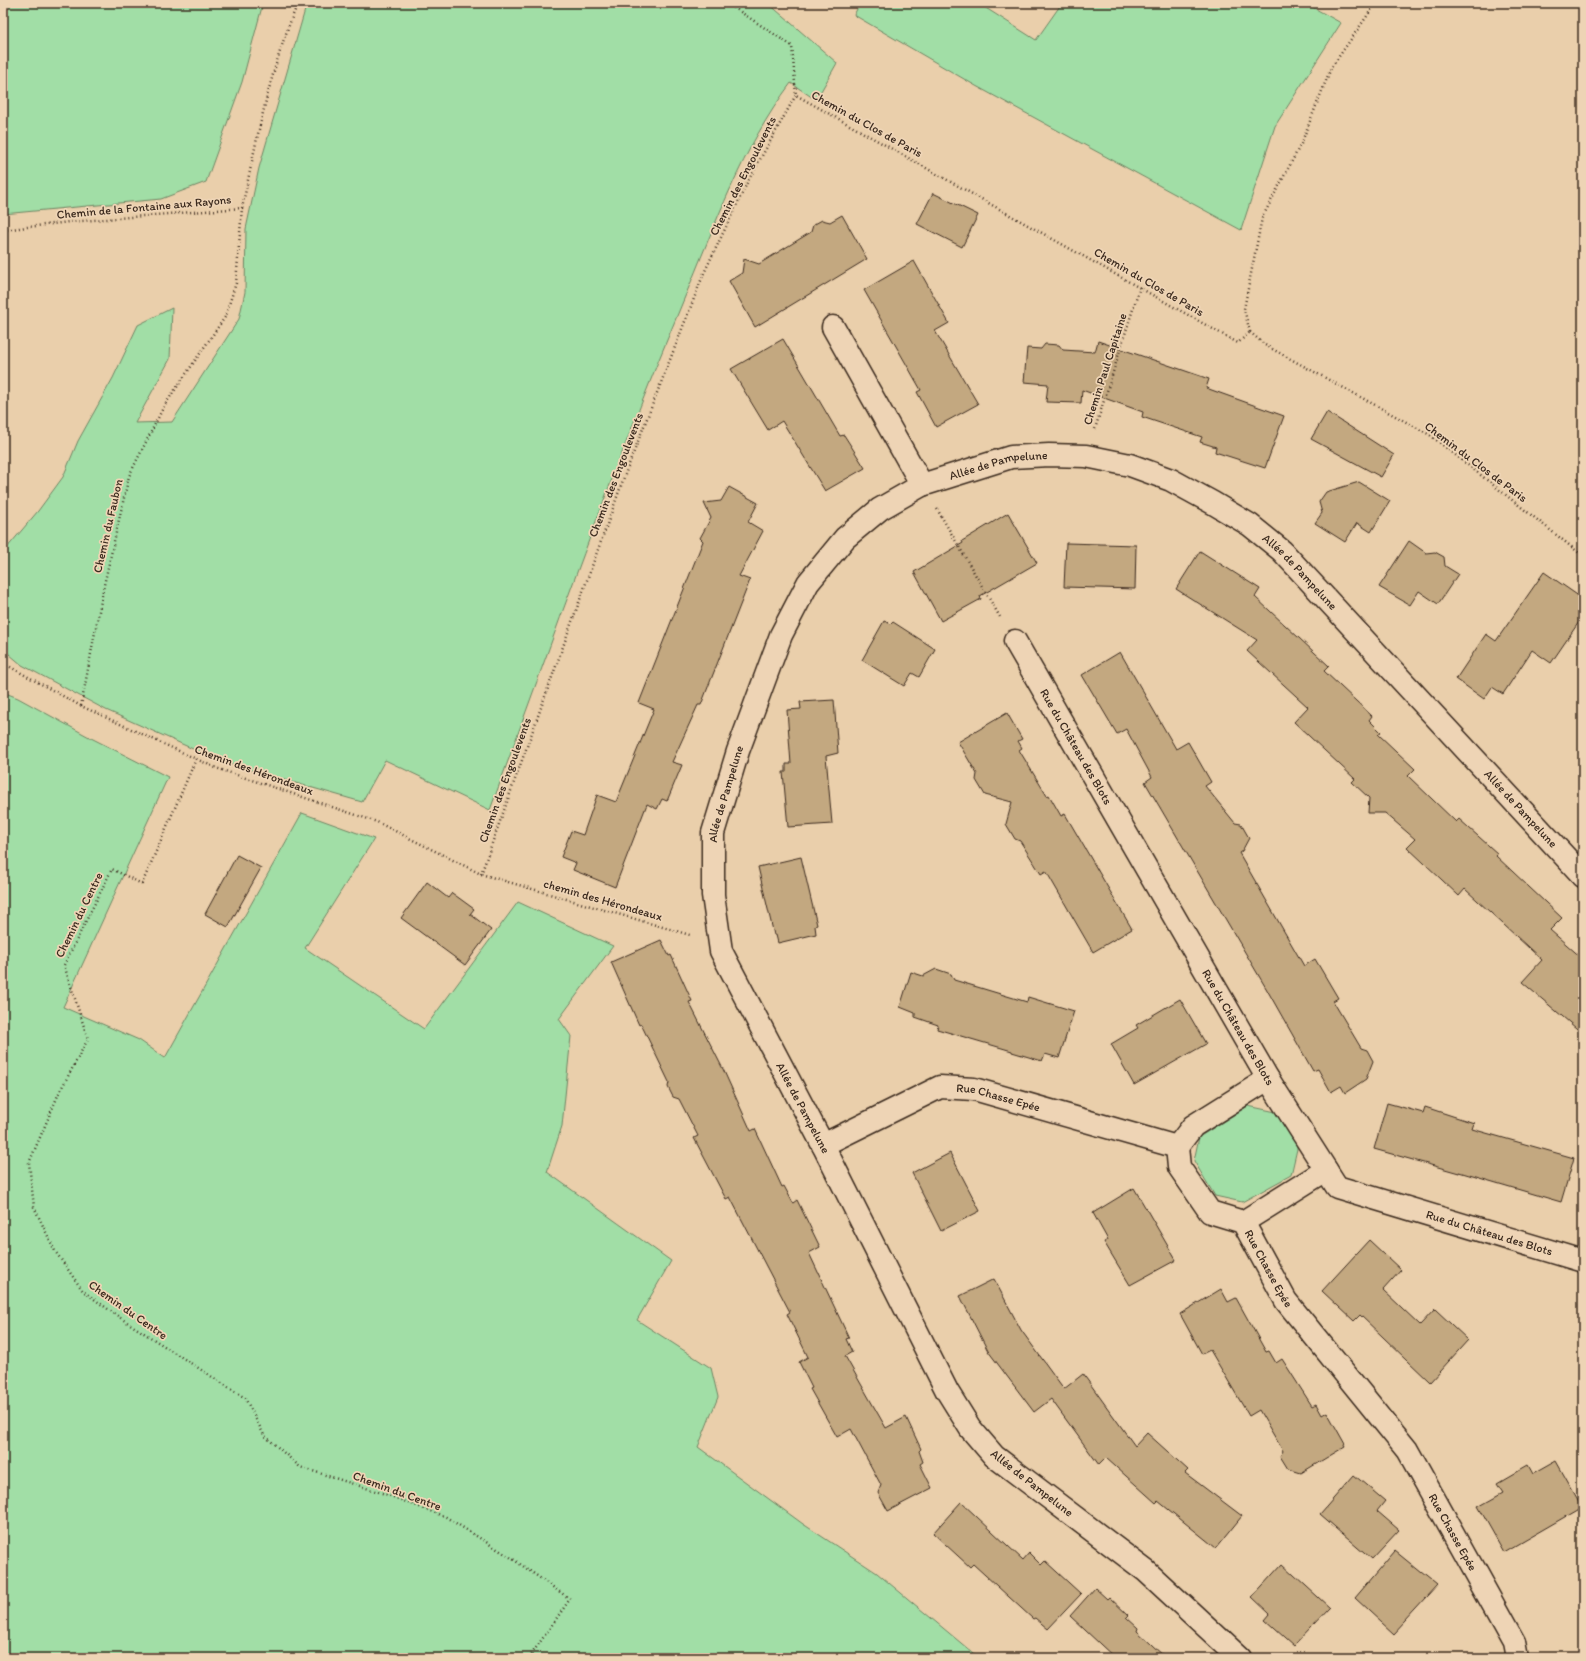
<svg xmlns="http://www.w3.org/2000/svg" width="1586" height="1661" viewBox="0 0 1586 1661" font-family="Itim,sans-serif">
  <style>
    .green { fill: #a1dea6; stroke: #6e8462 }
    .building { fill: #c3a880; stroke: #3b2a1e }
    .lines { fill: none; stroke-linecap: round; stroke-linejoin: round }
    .minor-casing { stroke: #3b2a1e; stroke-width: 25 }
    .path { stroke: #3b2a1e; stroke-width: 2.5; stroke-dasharray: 1 3; stroke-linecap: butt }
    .minor { stroke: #eed4b5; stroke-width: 22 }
    .labels { text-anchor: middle; stroke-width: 3.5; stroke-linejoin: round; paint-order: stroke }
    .street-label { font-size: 12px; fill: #3b2a1e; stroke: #eed4b5 }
  </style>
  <rect width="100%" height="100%" fill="#eacfab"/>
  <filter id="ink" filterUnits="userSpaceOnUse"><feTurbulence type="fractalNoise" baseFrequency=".025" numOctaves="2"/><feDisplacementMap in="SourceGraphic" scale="8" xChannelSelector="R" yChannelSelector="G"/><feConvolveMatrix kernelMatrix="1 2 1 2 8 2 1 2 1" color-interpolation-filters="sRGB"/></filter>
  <g filter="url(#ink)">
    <g class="green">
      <path d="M 3,3 L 263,3 L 242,82 L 206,182 L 161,199 L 3,214 Z"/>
      <path d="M 307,3 L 768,3 L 837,63 L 816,100 L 791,83 C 742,148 715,225 684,299 C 613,467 553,639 490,810 L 385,760 L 362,802 L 222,762 L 106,710 L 22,665 L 3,649 L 3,556 L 6,549 L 38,511 L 63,477 L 78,441 L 113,378 L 138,325 L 172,308 L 170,359 L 135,423 L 172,422 L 239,319 L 245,292 L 246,229 L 259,168 Z"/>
      <path d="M 860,3 L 978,3 L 1036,40 L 1062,3 L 1305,3 L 1341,23 L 1275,126 L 1241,230 L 976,86 L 854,15 Z"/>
      <path d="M 3,692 L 18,698 L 91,738 L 168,777 L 63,1007 L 139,1040 L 165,1058 L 302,813 L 374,839 L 305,948 L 424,1029 L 518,902 L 613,946 L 559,1019 L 571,1036 L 562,1126 L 547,1172 L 671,1261 L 637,1320 L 711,1368 L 718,1397 L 698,1447 L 803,1524 L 877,1573 L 979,1658 L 3,1658 Z"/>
      <path d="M 1248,1106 L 1276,1112 L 1297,1143 L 1297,1149 L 1291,1175 L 1242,1202 L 1215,1196 L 1194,1161 L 1199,1137 Z"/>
    </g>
    <g class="building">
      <path d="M 933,193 L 978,215 L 962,247 L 917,224 Z"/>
      <path d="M 842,215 L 867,259 L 755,327 L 729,281 L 742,273 L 744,259 L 759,264 L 811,232 L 813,225 L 822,220 L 830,222 Z"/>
      <path d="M 914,261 L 949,323 L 935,331 L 978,404 L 936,427 L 917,392 L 921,390 L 864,290 Z"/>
      <path d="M 783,339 L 840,436 L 844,435 L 865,468 L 825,491 L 782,421 L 768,430 L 731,369 Z"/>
      <path d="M 1098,341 L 1209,379 L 1206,388 L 1284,416 L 1265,468 L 1215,452 L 1216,447 L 1200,442 L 1202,437 L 1142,417 L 1143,412 L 1082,390 L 1081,403 L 1046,402 L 1048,384 L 1024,382 L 1027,348 L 1041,349 L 1045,344 L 1059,345 L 1063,350 L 1095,352 Z"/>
      <path d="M 1327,412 L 1394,455 L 1381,477 L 1311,439 Z"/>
      <path d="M 1359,482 L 1390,501 L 1371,532 L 1357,523 L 1345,542 L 1315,523 L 1322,513 L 1319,502 L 1326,492 Z"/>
      <path d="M 729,487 L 758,503 L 748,522 L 763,531 L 739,576 L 750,580 L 701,705 L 698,705 L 672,762 L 682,765 L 667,801 L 662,799 L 657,809 L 647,804 L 615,887 L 573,870 L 576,863 L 561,857 L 571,831 L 583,835 L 597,795 L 616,802 L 654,709 L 639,703 L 703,541 L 700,538 L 711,518 L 704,503 L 721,501 Z"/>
      <path d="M 1008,513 L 1037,563 L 980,596 L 981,599 L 941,621 L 914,572 L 963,543 L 962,541 Z"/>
      <path d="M 1409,541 L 1426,553 L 1435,552 L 1444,557 L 1445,566 L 1458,574 L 1438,604 L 1419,591 L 1410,605 L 1379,587 Z"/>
      <path d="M 1066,543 L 1136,545 L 1135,589 L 1064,587 Z"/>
      <path d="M 1200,551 L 1260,589 L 1255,597 L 1329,666 L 1324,671 L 1372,716 L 1369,720 L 1381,732 L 1378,734 L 1415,769 L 1408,776 L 1456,822 L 1459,819 L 1498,854 L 1496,856 L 1562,918 L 1550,930 L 1583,959 L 1583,1034 L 1522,982 L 1542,960 L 1465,889 L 1459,896 L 1407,847 L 1415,839 L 1385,813 L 1368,813 L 1369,798 L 1352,782 L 1355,779 L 1294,722 L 1308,707 L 1247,651 L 1257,640 L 1176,589 Z"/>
      <path d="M 1544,572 L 1583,599 L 1583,616 L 1551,663 L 1532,650 L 1503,694 L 1492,687 L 1484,699 L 1456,679 L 1486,634 L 1496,641 Z"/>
      <path d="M 884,621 L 891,624 L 893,622 L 935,649 L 919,677 L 912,673 L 904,686 L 862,660 Z"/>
      <path d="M 1120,652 L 1176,749 L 1188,742 L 1211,782 L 1205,786 L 1235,823 L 1241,824 L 1249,838 L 1242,851 L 1239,853 L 1304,966 L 1315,959 L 1338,998 L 1333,1001 L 1361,1048 L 1367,1050 L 1373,1061 L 1366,1079 L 1345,1093 L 1341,1086 L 1331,1092 L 1318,1069 L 1313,1071 L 1266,988 L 1145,782 L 1152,777 L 1126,729 L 1117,734 L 1082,675 Z"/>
      <path d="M 834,700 L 838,753 L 826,756 L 832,824 L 788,827 L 783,772 L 786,772 L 786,764 L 791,764 L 787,710 L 801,709 L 800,702 Z"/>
      <path d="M 1007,713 L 1022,739 L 1018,741 L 1022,748 L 1019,750 L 1047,796 L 1049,795 L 1061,816 L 1065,814 L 1132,929 L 1093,952 L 1046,871 L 1041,874 L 1020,841 L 1015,839 L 1006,824 L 1012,802 L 985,795 L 976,780 L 977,774 L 958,742 Z"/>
      <path d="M 237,855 L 261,868 L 228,927 L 205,914 Z"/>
      <path d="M 801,857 L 817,925 L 815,926 L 816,934 L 778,943 L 776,935 L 774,935 L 758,867 Z"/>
      <path d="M 427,882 L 448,898 L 452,893 L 474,909 L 470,914 L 491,930 L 465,965 L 401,918 Z"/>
      <path d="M 661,940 L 669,956 L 671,955 L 692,1001 L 689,1002 L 723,1069 L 751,1131 L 755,1129 L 782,1187 L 784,1186 L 793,1203 L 797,1200 L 820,1247 L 809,1253 L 849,1338 L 846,1339 L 852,1352 L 845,1356 L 886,1428 L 906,1417 L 921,1449 L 919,1451 L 923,1462 L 920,1464 L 932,1488 L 888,1511 L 878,1493 L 881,1485 L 851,1429 L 837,1437 L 810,1389 L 812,1388 L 799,1362 L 808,1357 L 787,1314 L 790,1312 L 730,1197 L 726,1199 L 694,1138 L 698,1136 L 679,1099 L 673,1097 L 668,1087 L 669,1082 L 641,1024 L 639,1025 L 611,962 Z"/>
      <path d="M 936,969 L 951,974 L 954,980 L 1027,1002 L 1028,997 L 1074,1011 L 1059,1058 L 1045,1054 L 1042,1061 L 1012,1052 L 1012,1051 L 937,1029 L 938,1025 L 915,1017 L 915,1013 L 900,1007 L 911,972 L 923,976 Z"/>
      <path d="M 1180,999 L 1206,1044 L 1134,1085 L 1111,1044 L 1138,1028 L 1136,1025 Z"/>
      <path d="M 1387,1103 L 1423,1113 L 1425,1107 L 1474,1123 L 1472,1129 L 1574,1158 L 1561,1202 L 1459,1172 L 1459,1173 L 1374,1149 Z"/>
      <path d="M 950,1153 L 980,1211 L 941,1231 L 912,1173 Z"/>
      <path d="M 1134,1188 L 1176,1260 L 1130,1285 L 1104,1242 L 1108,1240 L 1093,1213 Z"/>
      <path d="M 1369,1240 L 1401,1270 L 1383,1290 L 1420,1325 L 1435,1309 L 1468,1340 L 1430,1382 L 1360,1315 L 1354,1321 L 1322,1291 Z"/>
      <path d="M 994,1279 L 1021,1330 L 1064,1389 L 1083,1374 L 1135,1446 L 1147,1433 L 1188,1470 L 1185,1473 L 1242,1516 L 1216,1548 L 1158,1501 L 1156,1503 L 1106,1458 L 1099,1465 L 1051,1399 L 1034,1412 L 988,1351 L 960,1296 Z"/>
      <path d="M 1221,1289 L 1228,1302 L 1236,1298 L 1266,1352 L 1269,1351 L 1276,1363 L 1282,1359 L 1312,1406 L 1316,1404 L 1322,1415 L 1327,1412 L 1346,1446 L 1301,1473 L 1288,1469 L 1280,1456 L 1283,1451 L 1259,1410 L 1249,1416 L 1210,1350 L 1202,1354 L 1180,1314 Z"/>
      <path d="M 1556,1461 L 1582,1507 L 1504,1552 L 1478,1506 L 1503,1492 L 1497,1483 L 1528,1465 L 1533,1474 Z"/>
      <path d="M 1354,1475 L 1385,1501 L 1377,1511 L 1399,1530 L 1372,1559 L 1320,1514 Z"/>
      <path d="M 961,1502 L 1023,1560 L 1029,1553 L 1041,1565 L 1045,1561 L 1081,1594 L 1048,1629 L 1035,1618 L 1033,1619 L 973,1564 L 970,1567 L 933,1533 Z"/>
      <path d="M 1395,1551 L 1438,1586 L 1394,1634 L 1355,1598 Z"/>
      <path d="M 1282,1564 L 1330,1608 L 1294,1646 L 1265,1620 L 1270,1614 L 1252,1597 Z"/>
      <path d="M 1095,1588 L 1107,1599 L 1109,1597 L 1128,1615 L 1126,1617 L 1138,1628 L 1137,1631 L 1166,1658 L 1115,1658 L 1070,1616 Z"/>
    </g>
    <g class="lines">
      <defs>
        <g id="minor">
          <path d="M 833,327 L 922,485"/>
          <path id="s1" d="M 1015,641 L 1268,1079 L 1337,1187 L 1583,1261"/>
          <path id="s2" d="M 823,1145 L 940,1087 L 974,1089 L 1177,1147 L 1179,1167 L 1210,1212 L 1243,1222 L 1286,1301 L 1407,1450 L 1514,1642 L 1517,1658"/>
          <path d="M 1177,1147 L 1193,1126 L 1268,1079"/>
          <path d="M 1243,1222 L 1326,1170"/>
          <path id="s3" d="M 1240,1658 L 1146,1571 L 994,1456 L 970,1428 L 947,1391 L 823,1145 L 721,951 L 713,895 L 713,833 L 738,751 L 781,635 L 808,583 L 845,538 L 880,509 L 922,485 L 1011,457 L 1049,455 L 1086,456 L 1130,465 L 1171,480 L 1213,503 L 1250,525 L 1282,551 L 1583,876"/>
        </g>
      </defs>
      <use href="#minor" class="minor-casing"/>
      <g class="path">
        <path d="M 727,3 L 792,46 L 796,95 L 1238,343 L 1250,332"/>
        <path d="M 3,230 L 69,222 L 242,208 C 257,139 270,68 298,3"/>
        <path d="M 1250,332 L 1265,345 L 1430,435 L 1583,556"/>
        <path d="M 1250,332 L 1244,309 L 1262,218 L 1301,144 L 1331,68 L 1376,3"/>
        <path d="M 1095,429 L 1140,287"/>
        <path d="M 937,509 L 1000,617"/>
        <path d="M 3,663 L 81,706 L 216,768 L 377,822 L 481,874 L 690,935"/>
        <path d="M 81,706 L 104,585 L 129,476 L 164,406 L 225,317 L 236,283 L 242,208"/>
        <path d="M 196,759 L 142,884 L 112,869 L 64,965 L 88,1039 L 59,1093 L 29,1163 L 34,1207 L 55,1251 L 83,1291 L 119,1317 L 245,1398 L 264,1435 L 300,1467 L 385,1494 L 446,1517 L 510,1557 L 570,1599 L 529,1658"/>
        <path d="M 481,874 L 626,472 L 704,273 L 748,181 L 796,95"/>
      </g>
      <use href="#minor" class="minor"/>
    </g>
  </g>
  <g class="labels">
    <g class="street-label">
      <text transform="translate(867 124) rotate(29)" y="4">Chemin du Clos de Paris</text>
      <text transform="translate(743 176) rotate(-63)" y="4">Chemin des Engoulevents</text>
      <text transform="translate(144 207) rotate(-5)" y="4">Chemin de la Fontaine aux Rayons</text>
      <text transform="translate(1149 282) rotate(30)" y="4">Chemin du Clos de Paris</text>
      <text transform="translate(1105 369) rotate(-72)" y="4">Chemin Paul Capitaine</text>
      <text transform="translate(1476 462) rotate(37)" y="4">Chemin du Clos de Paris</text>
      <text dy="4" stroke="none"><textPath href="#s3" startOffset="1512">Allée de Pampelune</textPath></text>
      <text transform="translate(616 475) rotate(-69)" y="4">Chemin des Engoulevents</text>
      <text transform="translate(108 526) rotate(-77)" y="4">Chemin du Faubon</text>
      <text dy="4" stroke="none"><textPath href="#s3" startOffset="1849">Allée de Pampelune</textPath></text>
      <text dy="4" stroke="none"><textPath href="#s1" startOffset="122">Rue du Château des Blots</textPath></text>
      <text transform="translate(254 770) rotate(20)" y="4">Chemin des Hérondeaux</text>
      <text transform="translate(505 780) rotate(-70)" y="4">Chemin des Engoulevents</text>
      <text dy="4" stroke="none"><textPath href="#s3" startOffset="1053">Allée de Pampelune</textPath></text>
      <text dy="4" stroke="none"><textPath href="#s3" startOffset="2173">Allée de Pampelune</textPath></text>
      <text transform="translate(603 900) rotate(16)" y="4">chemin des Hérondeaux</text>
      <text transform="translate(79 915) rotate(-64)" y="4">Chemin du Centre</text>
      <text dy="4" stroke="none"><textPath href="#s1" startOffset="446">Rue du Château des Blots</textPath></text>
      <text dy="4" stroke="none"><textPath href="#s2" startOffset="190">Rue Chasse Epée</textPath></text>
      <text transform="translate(803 1108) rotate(62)" y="4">Allée de Pampelune</text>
      <text dy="4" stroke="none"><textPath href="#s1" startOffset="793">Rue du Château des Blots</textPath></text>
      <text dy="4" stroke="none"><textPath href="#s2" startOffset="538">Rue Chasse Epée</textPath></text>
      <text transform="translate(128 1310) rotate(35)" y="4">Chemin du Centre</text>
      <text transform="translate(1032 1483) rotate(38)" y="4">Allée de Pampelune</text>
      <text transform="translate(397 1491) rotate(20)" y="4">Chemin du Centre</text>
      <text dy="4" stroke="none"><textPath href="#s2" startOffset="861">Rue Chasse Epée</textPath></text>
    </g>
  </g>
  <rect width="1586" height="1661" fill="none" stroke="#eed4b5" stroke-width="16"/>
  <rect x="8" y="8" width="1570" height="1645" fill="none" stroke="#3b2a1e" stroke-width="1.5" filter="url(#ink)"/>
</svg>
